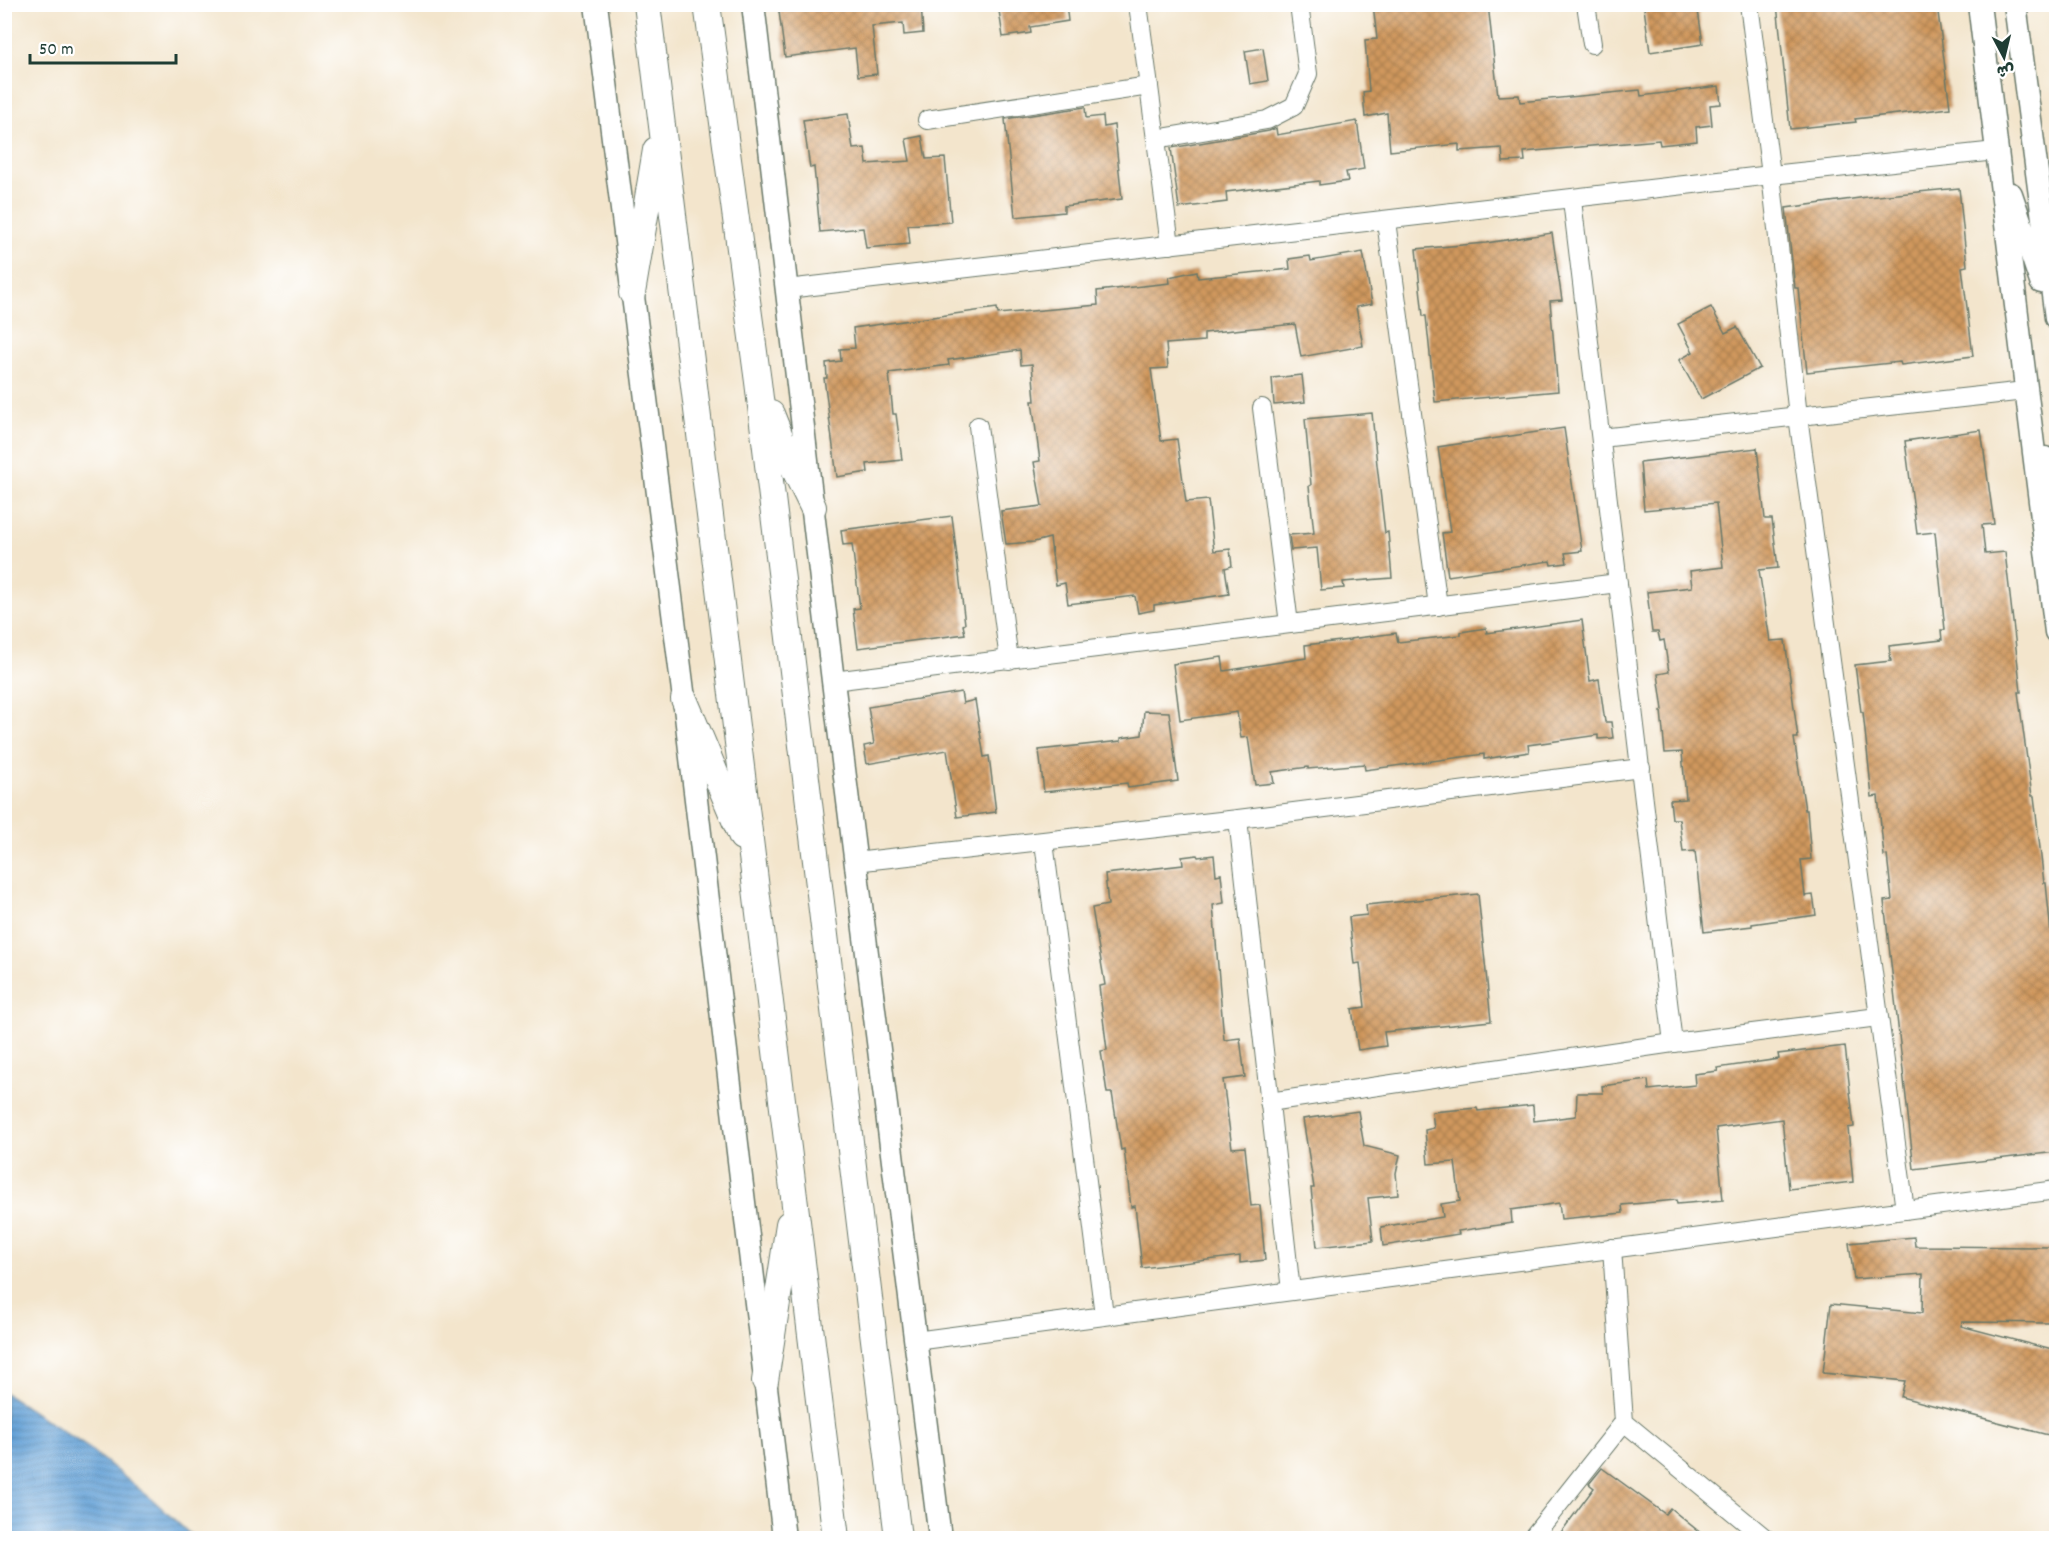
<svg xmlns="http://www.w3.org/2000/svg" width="2061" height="1543" viewBox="0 0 2061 1543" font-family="Dekko,'Playpen Sans Arabic',sans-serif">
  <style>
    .water { fill: url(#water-rules); stroke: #427086; stroke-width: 1.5 }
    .building { fill: url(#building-cross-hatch) }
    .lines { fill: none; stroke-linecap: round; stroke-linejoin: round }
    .minor-casing { stroke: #697869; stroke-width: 20 }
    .tertiary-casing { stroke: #697869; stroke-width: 25 }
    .secondary-casing { stroke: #697869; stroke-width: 28 }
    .minor { stroke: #fff; stroke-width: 18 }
    .tertiary { stroke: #fff; stroke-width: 22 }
    .secondary { stroke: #fff; stroke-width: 26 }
  </style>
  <defs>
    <pattern id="water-rules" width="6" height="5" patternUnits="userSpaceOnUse" patternTransform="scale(1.5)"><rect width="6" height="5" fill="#65a2d7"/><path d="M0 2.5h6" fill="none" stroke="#5385af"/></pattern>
    <pattern id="building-cross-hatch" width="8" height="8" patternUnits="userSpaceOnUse" patternTransform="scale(1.5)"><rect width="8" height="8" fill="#d0985d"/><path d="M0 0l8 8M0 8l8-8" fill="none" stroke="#a87d4e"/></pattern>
  </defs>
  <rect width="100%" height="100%" fill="#fff"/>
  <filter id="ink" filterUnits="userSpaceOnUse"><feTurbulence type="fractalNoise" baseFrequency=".0167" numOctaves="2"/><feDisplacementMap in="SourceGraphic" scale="12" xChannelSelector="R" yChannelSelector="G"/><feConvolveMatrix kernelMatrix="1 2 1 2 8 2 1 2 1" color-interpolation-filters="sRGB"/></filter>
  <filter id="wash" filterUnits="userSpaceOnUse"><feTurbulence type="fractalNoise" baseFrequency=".008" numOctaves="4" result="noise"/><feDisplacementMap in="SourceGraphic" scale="24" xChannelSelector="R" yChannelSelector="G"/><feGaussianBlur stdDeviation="1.35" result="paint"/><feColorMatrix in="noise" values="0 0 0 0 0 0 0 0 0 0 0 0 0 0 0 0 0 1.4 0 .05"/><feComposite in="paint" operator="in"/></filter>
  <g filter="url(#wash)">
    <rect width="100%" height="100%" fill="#f3e5cc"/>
    <path class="water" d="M 5,1393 L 87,1447 L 154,1501 L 194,1538 L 5,1538 Z"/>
    <g id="blocks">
      <g class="building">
        <path d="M 778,4 L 921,4 L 923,33 L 904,35 L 903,23 L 872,26 L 877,74 L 858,76 L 855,48 L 785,57 Z"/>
        <path d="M 998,4 L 1066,4 L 1068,21 L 1030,27 L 1031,33 L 1003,37 Z"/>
        <path d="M 1373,4 L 1488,4 L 1498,96 L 1519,95 L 1520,102 L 1640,90 L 1641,96 L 1719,86 L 1721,104 L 1710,105 L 1712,125 L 1696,127 L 1697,141 L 1660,145 L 1659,140 L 1524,152 L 1525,161 L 1503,162 L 1502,148 L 1459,151 L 1459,144 L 1390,151 L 1387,113 L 1365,117 L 1363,92 L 1369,91 L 1365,40 L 1377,39 Z"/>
        <path d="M 1663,4 L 1697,4 L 1703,44 L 1650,52 L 1644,8 Z"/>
        <path d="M 1777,4 L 1889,4 L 1890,10 L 1937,4 L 1950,108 L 1855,119 L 1856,122 L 1790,129 Z"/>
        <path d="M 1263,48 L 1268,81 L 1250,84 L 1245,51 Z"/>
        <path d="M 1085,107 L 1086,118 L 1103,116 L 1104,127 L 1114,125 L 1122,199 L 1064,206 L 1064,212 L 1015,217 L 1005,119 Z"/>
        <path d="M 848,114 L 853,149 L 865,148 L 867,164 L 910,161 L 906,139 L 922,136 L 926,159 L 945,158 L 951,222 L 908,225 L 910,244 L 866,248 L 863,228 L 820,232 L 814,167 L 810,168 L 803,120 Z"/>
        <path d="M 1357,121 L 1364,169 L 1346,172 L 1348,181 L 1319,185 L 1319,181 L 1226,192 L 1227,202 L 1179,208 L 1171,148 L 1269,131 L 1276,128 L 1277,135 Z"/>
        <path d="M 1959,188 L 1967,266 L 1962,267 L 1973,356 L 1901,365 L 1900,362 L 1807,372 L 1798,288 L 1795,288 L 1786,208 L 1867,197 Z"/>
        <path d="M 1552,233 L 1562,300 L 1550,301 L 1558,391 L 1435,402 L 1426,316 L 1423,316 L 1416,249 L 1486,243 Z"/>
        <path d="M 1363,252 L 1372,304 L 1356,307 L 1363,346 L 1301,357 L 1295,324 L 1204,333 L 1204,341 L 1166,344 L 1168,368 L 1151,369 L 1161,441 L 1177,439 L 1186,502 L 1208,500 L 1214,551 L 1230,549 L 1232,566 L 1225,568 L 1229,594 L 1154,605 L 1154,610 L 1138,613 L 1135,596 L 1068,604 L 1065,583 L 1056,585 L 1050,538 L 1034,542 L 1006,544 L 1001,511 L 1042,506 L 1034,462 L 1040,461 L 1032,401 L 1035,401 L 1032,364 L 1021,365 L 1020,350 L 948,360 L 949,365 L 889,373 L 893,414 L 896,414 L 902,460 L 867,464 L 868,472 L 837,477 L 824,378 L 827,378 L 826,363 L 841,361 L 840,349 L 855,348 L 853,328 L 997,308 L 998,314 L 1098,305 L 1097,291 L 1170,283 L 1169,277 L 1197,271 L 1198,278 L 1290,269 L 1289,259 L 1310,256 L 1311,261 Z"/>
        <path d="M 1711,307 L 1725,333 L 1737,327 L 1760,368 L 1701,399 L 1679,360 L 1693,352 L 1678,324 Z"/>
        <path d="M 1302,375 L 1305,402 L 1274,405 L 1272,378 Z"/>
        <path d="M 1372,413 L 1377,465 L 1385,533 L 1388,532 L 1392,578 L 1343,582 L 1344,588 L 1321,590 L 1317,548 L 1291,550 L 1289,535 L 1314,533 L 1309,486 L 1311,485 L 1305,419 Z"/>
        <path d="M 1564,428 L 1582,551 L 1565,553 L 1567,563 L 1551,565 L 1550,561 L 1448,576 L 1442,533 L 1450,532 L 1438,447 Z"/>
        <path d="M 1981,430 L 1994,524 L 1982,525 L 1985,554 L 2005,552 L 2021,692 L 2018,692 L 2032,796 L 2034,796 L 2044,883 L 2046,883 L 2056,984 L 2056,1152 L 1914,1169 L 1884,901 L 1892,900 L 1887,855 L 1884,856 L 1878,796 L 1872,797 L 1863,712 L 1861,712 L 1855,665 L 1891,661 L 1889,646 L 1942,640 L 1941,630 L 1945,630 L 1935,532 L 1917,534 L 1905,441 Z"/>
        <path d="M 1757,448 L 1765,519 L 1772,519 L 1778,568 L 1759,570 L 1770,641 L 1785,640 L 1798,738 L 1794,738 L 1805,810 L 1807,810 L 1811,859 L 1801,860 L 1805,896 L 1813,895 L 1816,915 L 1752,924 L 1752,926 L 1704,932 L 1695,851 L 1683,852 L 1679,819 L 1672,819 L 1670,800 L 1686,799 L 1682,752 L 1665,753 L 1661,711 L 1663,710 L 1658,674 L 1669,672 L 1664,640 L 1660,641 L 1658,632 L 1652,632 L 1647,592 L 1692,587 L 1690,571 L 1723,567 L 1716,503 L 1644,510 L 1640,462 Z"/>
        <path d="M 952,516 L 965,624 L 963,625 L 965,634 L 858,648 L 853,609 L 860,608 L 852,544 L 843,545 L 841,530 Z"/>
        <path d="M 1582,620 L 1590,681 L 1599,679 L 1605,722 L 1611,722 L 1613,738 L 1598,739 L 1598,735 L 1528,745 L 1529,752 L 1484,759 L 1484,754 L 1365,770 L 1364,764 L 1308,769 L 1308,767 L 1272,772 L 1274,783 L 1255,785 L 1248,737 L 1241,738 L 1237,712 L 1180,720 L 1173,664 L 1222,657 L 1224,671 L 1306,658 L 1305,645 L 1350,640 L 1350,639 L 1396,633 L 1398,642 L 1461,635 L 1461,632 L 1486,628 L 1487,633 Z"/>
        <path d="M 961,692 L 963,703 L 975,700 L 984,757 L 989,756 L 996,812 L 957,817 L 947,750 L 867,764 L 864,746 L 874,744 L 868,707 Z"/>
        <path d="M 1144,711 L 1169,712 L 1178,781 L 1128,788 L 1127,783 L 1044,792 L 1039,750 L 1121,741 L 1121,738 L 1142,735 Z"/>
        <path d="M 1197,855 L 1198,857 L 1214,855 L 1216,875 L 1221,874 L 1224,903 L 1213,905 L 1224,1040 L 1240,1038 L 1245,1077 L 1223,1080 L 1232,1148 L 1245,1147 L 1251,1206 L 1260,1205 L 1265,1260 L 1240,1263 L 1240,1256 L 1142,1268 L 1135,1206 L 1131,1207 L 1124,1149 L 1121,1150 L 1112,1093 L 1107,1093 L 1101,1051 L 1107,1050 L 1099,986 L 1105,985 L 1092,908 L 1108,905 L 1105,874 L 1183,865 L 1182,857 Z"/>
        <path d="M 1478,894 L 1491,1021 L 1384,1032 L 1386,1046 L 1358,1050 L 1352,1009 L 1365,1007 L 1360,963 L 1354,964 L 1349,917 L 1367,915 L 1366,905 Z"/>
        <path d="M 1845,1046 L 1854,1127 L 1848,1128 L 1853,1182 L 1789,1189 L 1782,1119 L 1716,1128 L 1723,1200 L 1677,1204 L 1676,1200 L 1622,1205 L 1623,1213 L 1561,1219 L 1559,1203 L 1511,1210 L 1512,1223 L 1458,1231 L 1459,1234 L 1383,1246 L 1381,1227 L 1443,1217 L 1441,1204 L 1460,1201 L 1455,1162 L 1428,1164 L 1425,1130 L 1434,1128 L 1432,1112 L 1477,1108 L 1478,1111 L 1533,1105 L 1534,1121 L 1576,1116 L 1577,1093 L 1603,1093 L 1602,1086 L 1648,1080 L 1649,1090 L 1695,1085 L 1694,1074 L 1718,1071 L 1717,1068 L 1779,1059 L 1778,1054 Z"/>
        <path d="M 1358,1111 L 1364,1146 L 1400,1155 L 1396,1173 L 1398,1195 L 1368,1198 L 1373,1241 L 1317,1247 L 1311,1188 L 1314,1188 L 1303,1119 Z"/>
        <path d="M 1914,1237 L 1915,1246 L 2056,1247 L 2056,1323 L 1962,1322 L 1961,1326 L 2056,1351 L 2056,1437 L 1901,1397 L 1905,1381 L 1823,1373 L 1831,1304 L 1922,1313 L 1923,1274 L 1854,1279 L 1849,1243 Z"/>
        <path d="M 1602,1468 L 1665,1514 L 1670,1508 L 1708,1539 L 1556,1539 L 1594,1488 L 1589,1484 Z"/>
      </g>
    </g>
  </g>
  <g filter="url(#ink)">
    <use href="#blocks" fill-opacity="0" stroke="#697869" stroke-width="1.5"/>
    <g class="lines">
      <defs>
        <g id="minor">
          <path d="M 1138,4 L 1170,245"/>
          <path d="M 1586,4 L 1592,44"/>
          <path d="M 1749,4 L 1771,175 L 1798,416 L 1905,1210"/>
          <path d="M 927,120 L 1149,86"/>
          <path d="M 1156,139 L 1267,120 L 1294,106 L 1308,74 L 1299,4"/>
          <path d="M 1572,200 L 1673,1043"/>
          <path d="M 1386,221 L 1438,606"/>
          <path d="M 787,289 L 1771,175 L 1996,151"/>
          <path d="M 1262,408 L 1289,624"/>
          <path d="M 978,426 L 1009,660"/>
          <path d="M 1601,438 L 2025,391"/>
          <path d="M 833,681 L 1618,583"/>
          <path d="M 1238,819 L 1291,1291"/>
          <path d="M 1044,842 L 1104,1315"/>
          <path d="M 855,862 L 1238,819 L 1641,768"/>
          <path d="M 1269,1102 L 1673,1043 L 1878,1017"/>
          <path d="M 1612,1248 L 1624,1422 L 1765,1538"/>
          <path d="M 915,1341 L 2056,1190"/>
          <path d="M 1532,1538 L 1624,1422"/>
        </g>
        <g id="tertiary">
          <path d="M 596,4 L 684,699 L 784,1538"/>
          <path d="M 753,4 L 833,681 L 940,1538"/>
          <path d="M 1979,4 L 2056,632"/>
          <path d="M 2015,4 L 2056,318"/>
          <path d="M 2011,194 L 2041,282"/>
          <path d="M 2045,458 L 2056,497"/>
        </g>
        <g id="secondary">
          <path d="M 647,4 L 836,1538"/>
          <path d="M 707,4 L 758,382 L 898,1538"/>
          <path d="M 632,293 L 656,150"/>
          <path d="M 771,414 L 787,454 L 813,507"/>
          <path d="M 684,699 L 742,837"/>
          <path d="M 765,1381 L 789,1224"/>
        </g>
      </defs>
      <use href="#minor" class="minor-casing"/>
      <use href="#tertiary" class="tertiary-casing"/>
      <use href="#secondary" class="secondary-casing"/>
      <use href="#minor" class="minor"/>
      <use href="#tertiary" class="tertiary"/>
      <use href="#secondary" class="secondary"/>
    </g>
  </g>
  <rect width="2061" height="1543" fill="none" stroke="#fff" stroke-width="24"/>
  <g transform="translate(2004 57) rotate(173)" stroke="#ffffff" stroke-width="4.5" paint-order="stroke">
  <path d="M0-4.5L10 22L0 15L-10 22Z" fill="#1f3d34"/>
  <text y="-9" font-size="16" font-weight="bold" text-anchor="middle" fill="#1f3d34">ش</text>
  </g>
  <path d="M30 54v9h146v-9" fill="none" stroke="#1f3d34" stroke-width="3"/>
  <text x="39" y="54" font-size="18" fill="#1f3d34" stroke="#ffffff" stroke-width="4.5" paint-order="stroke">50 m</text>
</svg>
